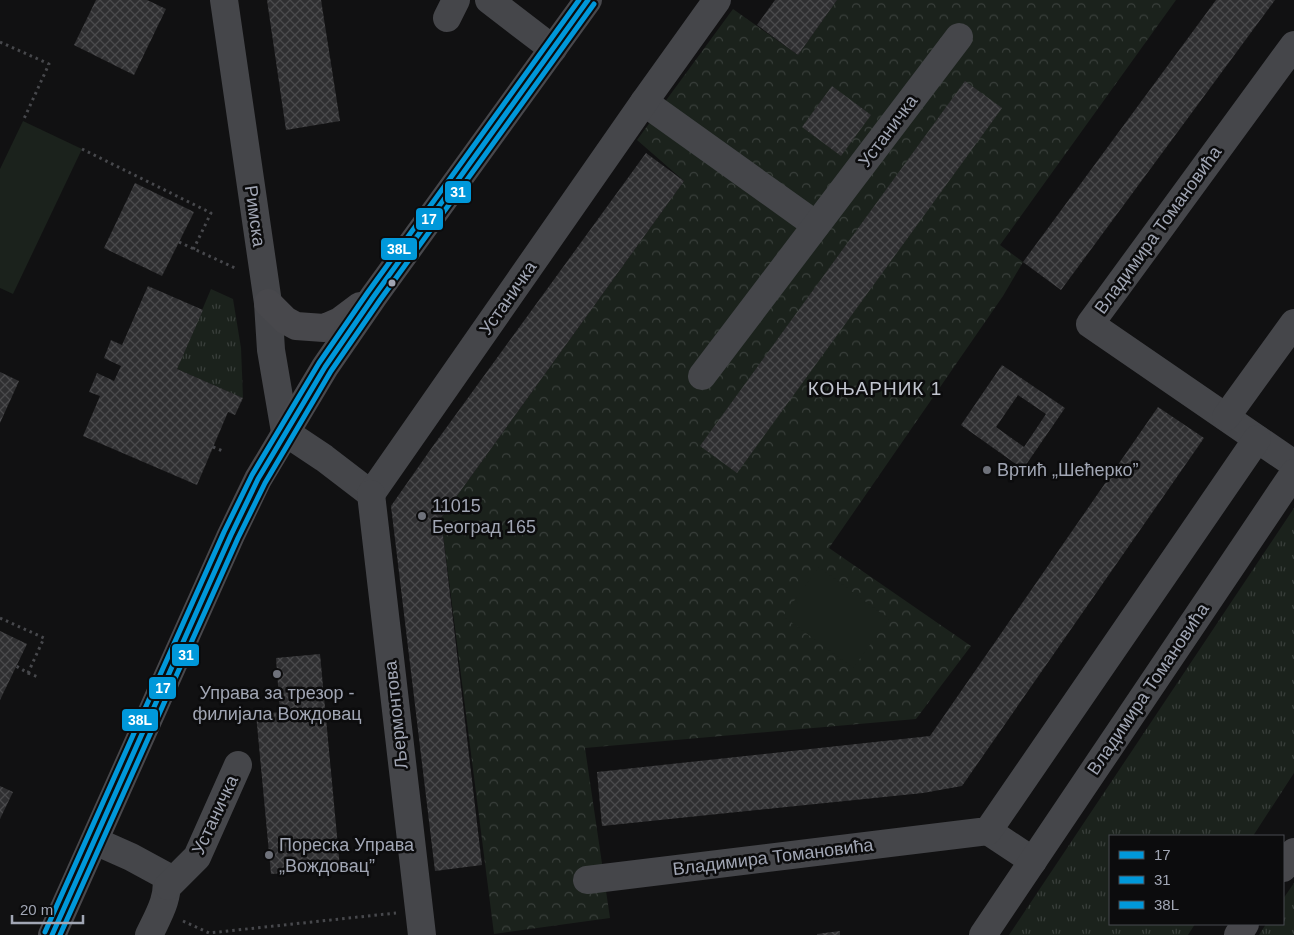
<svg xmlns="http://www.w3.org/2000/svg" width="1294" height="935" viewBox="0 0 1294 935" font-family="Arial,sans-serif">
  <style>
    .grass { fill: url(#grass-tufts) }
    .forest { fill: url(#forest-crowns) }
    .pitch { fill: #1b221c }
    .building { fill: url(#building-cross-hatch); fill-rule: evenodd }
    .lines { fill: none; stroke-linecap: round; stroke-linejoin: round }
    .path { stroke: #47484c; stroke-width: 3; stroke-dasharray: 2.5 4; stroke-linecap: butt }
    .minor { stroke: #45464a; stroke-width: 28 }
    .major { stroke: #48484c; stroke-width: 28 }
    .highway { stroke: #48484c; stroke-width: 28 }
    .bus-1-casing { stroke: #0c0c0d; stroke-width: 9 }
    .bus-2-casing { stroke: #0c0c0d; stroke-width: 9 }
    .bus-3-casing { stroke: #0c0c0d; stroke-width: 9 }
    .bus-1 { stroke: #0098da; stroke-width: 5 }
    .bus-2 { stroke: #0098da; stroke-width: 5 }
    .bus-3 { stroke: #0098da; stroke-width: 5 }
    .bus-dot { fill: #a1a6b4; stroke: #0c0c0d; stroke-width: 2 }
    .poi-dot { fill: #6f727b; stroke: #0c0c0d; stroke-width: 2 }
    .labels { text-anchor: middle; stroke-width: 5; stroke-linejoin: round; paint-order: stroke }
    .street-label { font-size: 18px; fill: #a1a6b4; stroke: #0c0c0d }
    .poi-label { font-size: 18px; fill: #a1a6b4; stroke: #0c0c0d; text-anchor: start }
    .neighbourhood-label { font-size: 19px; letter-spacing: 1px; fill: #c2c5d0; stroke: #0c0c0d }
    .line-badge { stroke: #0c0c0d; stroke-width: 2 }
    .badge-label { font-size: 14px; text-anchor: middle; font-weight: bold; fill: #fff }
  </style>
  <defs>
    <pattern id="grass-tufts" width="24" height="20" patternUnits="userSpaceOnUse" patternTransform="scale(1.25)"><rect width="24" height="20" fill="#1b221c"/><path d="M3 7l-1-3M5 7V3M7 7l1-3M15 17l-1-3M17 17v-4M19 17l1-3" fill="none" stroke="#393f3b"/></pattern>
    <pattern id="forest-crowns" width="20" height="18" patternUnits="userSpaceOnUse" patternTransform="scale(1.25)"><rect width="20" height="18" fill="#1b221c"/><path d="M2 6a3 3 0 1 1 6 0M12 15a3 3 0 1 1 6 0" fill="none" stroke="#393f3b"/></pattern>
    <pattern id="building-cross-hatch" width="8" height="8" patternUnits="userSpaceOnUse" patternTransform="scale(1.25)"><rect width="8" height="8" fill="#2f2f31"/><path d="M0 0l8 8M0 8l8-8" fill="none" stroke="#4a4a4c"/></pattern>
  </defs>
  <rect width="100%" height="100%" fill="#111112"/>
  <g class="grass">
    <path d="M 211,289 L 233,299 L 241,348 L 243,398 L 177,369 Z"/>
    <path d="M 1294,508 L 1294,773 L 1253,836 L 1110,836 L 1110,924 L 1195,924 L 1188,935 L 1009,935 Z"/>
    <path d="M 1294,883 L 1294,935 L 1259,935 L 1266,924 L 1283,924 L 1283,899 Z"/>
  </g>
  <path class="forest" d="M 837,0 L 1176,0 L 1000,245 L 1023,262 L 1003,296 L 829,548 L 971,646 L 916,719 L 585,748 L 610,918 L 494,934 L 441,518 L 684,181 L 637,140 L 733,9 L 798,55 Z"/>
  <g class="pitch">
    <path d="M 23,121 L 82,149 L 13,294 L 0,288 L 0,169 Z"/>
    <path d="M 819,567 L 889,619 L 853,668 L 783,616 Z"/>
  </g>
  <g class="building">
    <path d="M 96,0 L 147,0 L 166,9 L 134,75 L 74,45 Z"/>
    <path d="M 267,0 L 321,0 L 340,121 L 286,130 Z"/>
    <path d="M 775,0 L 837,0 L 798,55 L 757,25 Z"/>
    <path d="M 1216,0 L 1275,0 L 1061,290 L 1023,262 Z"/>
    <path d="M 965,81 L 1002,108 L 737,473 L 700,446 Z"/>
    <path d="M 832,86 L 871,115 L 841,156 L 802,127 Z"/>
    <path d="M 646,153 L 684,181 L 441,518 L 482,865 L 435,871 L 391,506 L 433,446 Z"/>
    <path d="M 135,183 L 194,212 L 162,276 L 104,248 Z"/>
    <path d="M 148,286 L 203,310 L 177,369 L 243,398 L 235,415 L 228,412 L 197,485 L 83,436 L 100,396 L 89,392 L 97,373 L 114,381 L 121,366 L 104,358 L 111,340 L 122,345 Z"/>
    <path d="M 1002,365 L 1065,408 L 1023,469 L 961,425 ZM 1018,395 L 1046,414 L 1024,447 L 996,427 Z"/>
    <path d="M 0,372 L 19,381 L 0,423 Z"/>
    <path d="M 1158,407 L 1204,438 L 962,786 L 923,793 L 602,826 L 597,772 L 930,736 Z"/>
    <path d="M 0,631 L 27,644 L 0,700 Z"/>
    <path d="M 320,654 L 340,868 L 271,874 L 256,714 L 280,712 L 276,658 Z"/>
    <path d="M 0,786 L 13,792 L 0,819 Z"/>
    <path d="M 840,931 L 840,935 L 817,935 L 817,934 Z"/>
  </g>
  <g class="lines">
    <g class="path">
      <path d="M 0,42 L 49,64 L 23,121"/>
      <path d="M 82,149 L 211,213 L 193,250"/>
      <path d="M 179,242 L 237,269"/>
      <path d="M 213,447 L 225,452"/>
      <path d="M 0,618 L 44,638 L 28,673 L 16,666"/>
      <path d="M 28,673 L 38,677"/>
      <path d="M 183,921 L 209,933 L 396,913"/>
    </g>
    <g class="minor">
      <path d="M 224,0 L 268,303 L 271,350 L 285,432 L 324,458 L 371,494"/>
      <path d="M 489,0 L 553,49"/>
      <path d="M 447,18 L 456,0"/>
      <path d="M 1294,45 L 1090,324 L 1294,464"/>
      <path d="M 644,102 L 816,225"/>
      <path d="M 702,376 L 959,37"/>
      <path d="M 1226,417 L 1294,323"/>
      <path d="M 371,494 L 644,102 L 717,0"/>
      <path d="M 371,494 L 422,935"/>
      <path d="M 988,831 L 1033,861"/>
      <path d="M 95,841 L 131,857 L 166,876 C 170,897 158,916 149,935"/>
      <path d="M 587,880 L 988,831 L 1257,439"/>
      <path d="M 168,886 L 197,857 L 238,765"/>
      <path d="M 983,935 L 1294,473"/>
    </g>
    <g class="major">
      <path d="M 268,303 L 285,320 L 296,326 L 324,328 L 340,321 L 360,306"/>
      <path d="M 52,935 L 231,535 L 258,479 L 325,367 L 374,296 L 588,0"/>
    </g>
    <g class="highway">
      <path d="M 1283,868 L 1294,852"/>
      <path d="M 1238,935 L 1245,924"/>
    </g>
    <defs>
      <path id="bus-1" d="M 52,935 L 231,535 L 258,479 L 325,367 L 374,296 L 588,0"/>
      <path id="bus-2" d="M 60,935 L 238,538 L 265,483 L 331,371 L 380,300 L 594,4"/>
      <path id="bus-3" d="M 45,932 L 224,532 L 252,475 L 319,363 L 368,292 L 579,0"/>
    </defs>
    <use href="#bus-1" class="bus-1-casing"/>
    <use href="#bus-2" class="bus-2-casing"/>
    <use href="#bus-3" class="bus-3-casing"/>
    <use href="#bus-1" class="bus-1"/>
    <use href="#bus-2" class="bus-2"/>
    <use href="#bus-3" class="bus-3"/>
  </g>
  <circle class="bus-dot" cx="392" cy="283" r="4.5"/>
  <g class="poi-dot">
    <circle cx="987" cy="470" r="5"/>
    <circle cx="422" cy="516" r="5"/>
    <circle cx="277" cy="674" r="5"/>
    <circle cx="269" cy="855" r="5"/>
  </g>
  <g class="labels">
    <g class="street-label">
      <text transform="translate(888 131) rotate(-53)" y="6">Устаничка</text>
      <text transform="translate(255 216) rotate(82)" y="6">Римска</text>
      <text transform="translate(1158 230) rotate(-54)" y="6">Владимира Томановића</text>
      <text transform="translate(508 298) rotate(-55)" y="6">Устаничка</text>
      <text transform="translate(1148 689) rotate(-56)" y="6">Владимира Томановића</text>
      <text transform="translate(396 715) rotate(-96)" y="6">Љермонтова</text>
      <text transform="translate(215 815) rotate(-65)" y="6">Устаничка</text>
      <text transform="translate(773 857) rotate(-7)" y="6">Владимира Томановића</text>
    </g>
    <g class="poi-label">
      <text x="997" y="476">Вртић „Шећерко”</text>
      <text x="432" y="512">11015<tspan x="432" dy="21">Београд 165</tspan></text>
      <text x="277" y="699" text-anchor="middle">Управа за трезор -<tspan x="277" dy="21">филијала Вождовац</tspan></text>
      <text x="279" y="851">Пореска Управа<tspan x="279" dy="21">„Вождовац”</tspan></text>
    </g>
    <g class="neighbourhood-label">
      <text x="875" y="395">КОЊАРНИК 1</text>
    </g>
  </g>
  <g class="line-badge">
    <rect x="444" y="180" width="28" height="24" rx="5" fill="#0098da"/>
    <rect x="415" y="207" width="29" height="24" rx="5" fill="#0098da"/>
    <rect x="380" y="237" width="38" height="24" rx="5" fill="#0098da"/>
    <rect x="171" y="643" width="29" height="24" rx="5" fill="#0098da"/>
    <rect x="148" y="676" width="29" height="24" rx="5" fill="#0098da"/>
    <rect x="121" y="708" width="38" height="24" rx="5" fill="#0098da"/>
  </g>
  <g class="badge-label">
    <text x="458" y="197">31</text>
    <text x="429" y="224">17</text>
    <text x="399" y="254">38L</text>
    <text x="186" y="660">31</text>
    <text x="163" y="693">17</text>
    <text x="140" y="725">38L</text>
  </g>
  <rect x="1109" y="835" width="175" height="90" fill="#0c0c0d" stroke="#484a50"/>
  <rect x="1119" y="851" width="25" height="8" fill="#0098da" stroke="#484a50"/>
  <text x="1154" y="860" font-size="15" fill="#a1a6b4">17</text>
  <rect x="1119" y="876" width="25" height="8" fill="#0098da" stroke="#484a50"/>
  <text x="1154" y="885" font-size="15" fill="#a1a6b4">31</text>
  <rect x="1119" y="901" width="25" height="8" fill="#0098da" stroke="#484a50"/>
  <text x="1154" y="910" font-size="15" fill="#a1a6b4">38L</text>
  <path d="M12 915v8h71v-8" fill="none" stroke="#a1a6b4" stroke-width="2.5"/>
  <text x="20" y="915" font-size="15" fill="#a1a6b4" stroke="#0c0c0d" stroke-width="4" paint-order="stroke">20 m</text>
</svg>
